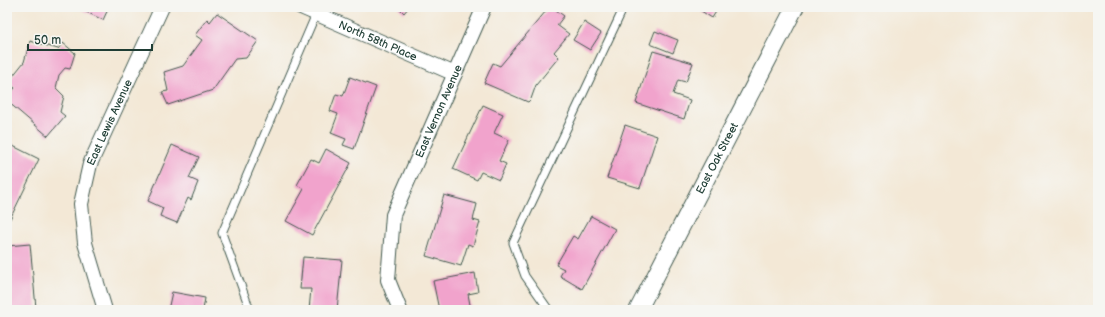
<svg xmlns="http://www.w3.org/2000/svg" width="1105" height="317" viewBox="0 0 1105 317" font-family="'Balsamiq Sans',sans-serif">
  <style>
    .building { fill: #f1a3cc }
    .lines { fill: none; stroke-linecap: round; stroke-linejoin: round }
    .service-casing { stroke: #3f574c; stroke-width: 9 }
    .minor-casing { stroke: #3f574c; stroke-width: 16 }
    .tertiary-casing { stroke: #3f574c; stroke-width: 19 }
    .service { stroke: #fff; stroke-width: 7 }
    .minor { stroke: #fff; stroke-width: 14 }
    .tertiary { stroke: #fff; stroke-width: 17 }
    .labels { text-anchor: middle; stroke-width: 3; stroke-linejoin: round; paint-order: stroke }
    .street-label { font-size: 11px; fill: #1f3d34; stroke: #f6f6f2 }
  </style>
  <rect width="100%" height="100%" fill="#f6f6f2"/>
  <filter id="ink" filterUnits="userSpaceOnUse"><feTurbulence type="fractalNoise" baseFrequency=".025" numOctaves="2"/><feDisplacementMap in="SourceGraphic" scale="8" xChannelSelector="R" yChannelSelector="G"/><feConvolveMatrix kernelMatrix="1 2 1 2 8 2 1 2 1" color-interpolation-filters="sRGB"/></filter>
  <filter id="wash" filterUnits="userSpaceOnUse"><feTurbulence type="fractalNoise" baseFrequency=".012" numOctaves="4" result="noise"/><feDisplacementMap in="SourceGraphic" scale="16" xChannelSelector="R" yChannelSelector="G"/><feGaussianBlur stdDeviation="0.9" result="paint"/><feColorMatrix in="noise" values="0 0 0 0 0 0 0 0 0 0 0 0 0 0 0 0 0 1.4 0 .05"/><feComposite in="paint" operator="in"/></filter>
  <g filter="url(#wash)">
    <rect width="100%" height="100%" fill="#f3e8d6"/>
    <g id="blocks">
      <g class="building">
        <path d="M 76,7 L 109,7 L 103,20 Z"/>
        <path d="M 398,7 L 409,7 L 404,13 Z"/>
        <path d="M 542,7 L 552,7 L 564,16 L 557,25 L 569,34 L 554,52 L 559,57 L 536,85 L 531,99 L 528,102 L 484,83 L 493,63 L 500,66 L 546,11 Z"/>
        <path d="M 695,7 L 719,7 L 712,18 Z"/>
        <path d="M 217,13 L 258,41 L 246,58 L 235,59 L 213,90 L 168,105 L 162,92 L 168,91 L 164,72 L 183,66 L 202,40 L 195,35 L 207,19 L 210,22 Z"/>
        <path d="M 584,22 L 601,33 L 590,50 L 573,40 Z"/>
        <path d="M 655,31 L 678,40 L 673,53 L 650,44 Z"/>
        <path d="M 30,41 L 58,49 L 63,43 L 75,53 L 70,69 L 65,68 L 59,75 L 56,88 L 64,96 L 60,112 L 65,116 L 48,136 L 7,101 L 7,97 L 15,88 L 8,82 L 24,62 Z"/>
        <path d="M 653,51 L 693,63 L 686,82 L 678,80 L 673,94 L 690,100 L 684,119 L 636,103 Z"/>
        <path d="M 350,77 L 376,87 L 354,149 L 343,145 L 346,139 L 331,133 L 338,114 L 330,111 L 336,94 L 343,96 Z"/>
        <path d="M 483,105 L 503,114 L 494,133 L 509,140 L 499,161 L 506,164 L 499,180 L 481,172 L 477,180 L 453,169 Z"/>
        <path d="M 625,125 L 657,136 L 640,188 L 607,178 Z"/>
        <path d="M 7,143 L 39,159 L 10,219 L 7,218 Z"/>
        <path d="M 172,145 L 199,157 L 189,178 L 198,182 L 191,200 L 188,198 L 177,223 L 160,216 L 163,208 L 148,201 Z"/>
        <path d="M 326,149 L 351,163 L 312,235 L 286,221 L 304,189 L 297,185 L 311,159 L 319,163 Z"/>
        <path d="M 444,195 L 477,204 L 473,220 L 480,222 L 473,246 L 468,244 L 461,266 L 426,256 Z"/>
        <path d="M 591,216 L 615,229 L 582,289 L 560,276 L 564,269 L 556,265 L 573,236 L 578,239 Z"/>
        <path d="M 30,244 L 36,308 L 46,307 L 47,310 L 7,310 L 7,246 Z"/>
        <path d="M 303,257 L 342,260 L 337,310 L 309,310 L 311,289 L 300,289 Z"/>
        <path d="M 475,273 L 478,292 L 468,294 L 471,310 L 439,310 L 433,281 Z"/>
        <path d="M 172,292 L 205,298 L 203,310 L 168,310 Z"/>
      </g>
    </g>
  </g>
  <g filter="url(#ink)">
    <use href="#blocks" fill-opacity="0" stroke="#3f574c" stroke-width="1"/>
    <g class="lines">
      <defs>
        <g id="service">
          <path d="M 250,310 L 222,233 L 319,7"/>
          <path d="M 549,310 L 525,276 L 513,243 L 624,7"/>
        </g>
        <g id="minor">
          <path id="s1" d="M 301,7 L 455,74"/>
          <path id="s2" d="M 105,310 L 85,243 L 81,204 L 90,164 L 162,7"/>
          <path id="s3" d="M 400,310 L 388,280 L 393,215 L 484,7"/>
        </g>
        <g id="tertiary">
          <path id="s4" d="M 638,310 L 795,7"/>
        </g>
      </defs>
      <use href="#service" class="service-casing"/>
      <use href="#minor" class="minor-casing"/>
      <use href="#tertiary" class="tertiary-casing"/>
      <use href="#service" class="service"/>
      <use href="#minor" class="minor"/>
      <use href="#tertiary" class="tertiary"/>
    </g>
  </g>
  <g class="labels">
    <g class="street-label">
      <text dy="4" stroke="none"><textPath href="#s1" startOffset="84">North 58th Place</textPath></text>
      <text dy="4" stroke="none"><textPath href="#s3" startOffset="211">East Vernon Avenue</textPath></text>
      <text dy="4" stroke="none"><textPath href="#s2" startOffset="196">East Lewis Avenue</textPath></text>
      <text dy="4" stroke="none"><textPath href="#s4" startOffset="171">East Oak Street</textPath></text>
    </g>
  </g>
  <rect width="1105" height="317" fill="none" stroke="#f6f6f2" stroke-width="24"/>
  <path d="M28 44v6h124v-6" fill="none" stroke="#1f3d34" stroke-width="2"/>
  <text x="34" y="44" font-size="12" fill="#1f3d34" stroke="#f6f6f2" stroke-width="3" paint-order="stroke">50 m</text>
</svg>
